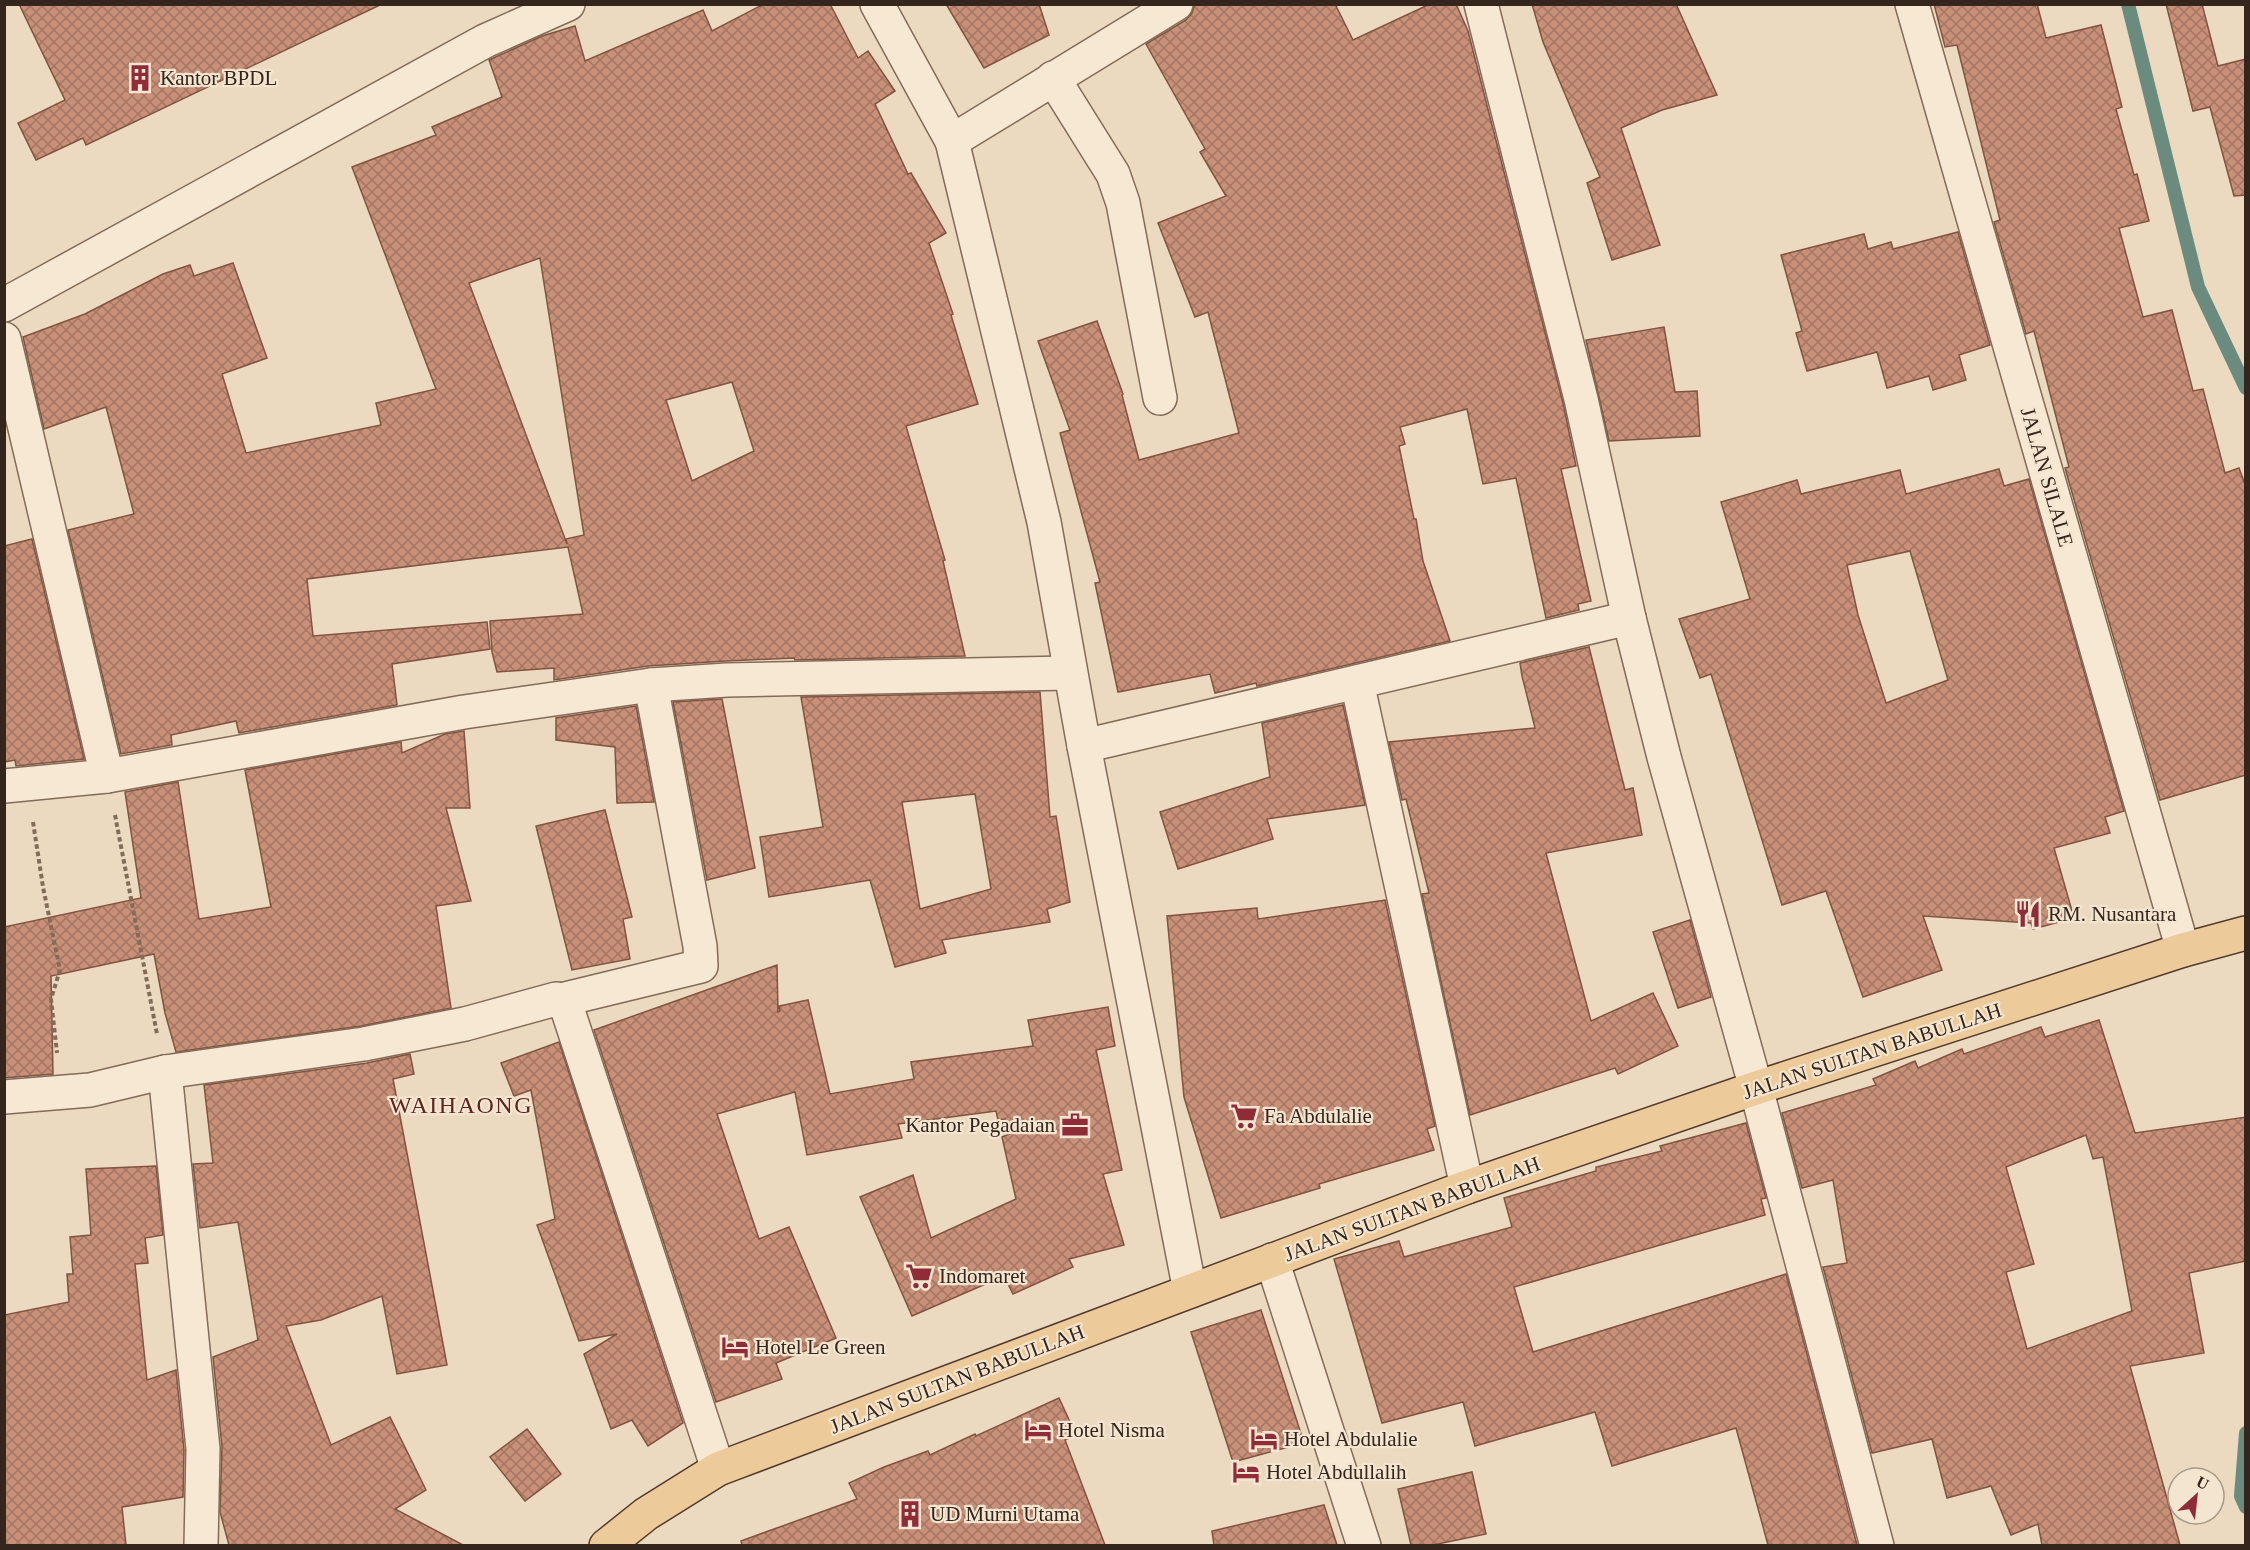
<svg xmlns="http://www.w3.org/2000/svg" width="2250" height="1550" viewBox="0 0 2250 1550" font-family="'Times New Roman',serif">
  <style>
    .lines { fill: none; stroke-linecap: round; stroke-linejoin: round }
    .stream { stroke: #6b8b7f; stroke-width: 14 }
    .building { fill: url(#building-cross-hatch); stroke: #815340; stroke-width: 1.5; fill-rule: evenodd }
    .minor-casing { stroke: #836b59; stroke-width: 36 }
    .major-casing { stroke: #513a2d; stroke-width: 36 }
    .path { stroke: #836b59; stroke-width: 4; stroke-dasharray: 4.5 3; stroke-linecap: butt }
    .minor { stroke: #f7e8d3; stroke-width: 33 }
    .major { stroke: #edca99; stroke-width: 33 }
    .labels { text-anchor: middle; stroke-width: 4.5; stroke-linejoin: round; paint-order: stroke }
    .poi-label { font-size: 21px; fill: #34251d; stroke: #f3e5cf; text-anchor: start }
    .street-label { font-size: 21px; fill: #34251d; stroke: #f3e5cf }
    .quarter-label { font-size: 24px; letter-spacing: 1.5px; fill: #5e251e; stroke: #f3e5cf }
  </style>
  <defs>
    <pattern id="building-cross-hatch" width="8" height="8" patternUnits="userSpaceOnUse" patternTransform="scale(1.5)"><rect width="8" height="8" fill="#c89078"/><path d="M0 0l8 8M0 8l8-8" fill="none" stroke="#a37562"/></pattern>
  </defs>
  <rect width="100%" height="100%" fill="#ebdac0"/>
  <g class="lines">
    <g class="stream">
      <path d="M 2128,4 L 2198,287 L 2246,388"/>
      <path d="M 2246,1433 L 2241,1496 L 2246,1507"/>
    </g>
  </g>
  <g class="building">
    <path d="M 19,4 L 382,4 L 86,145 L 83,138 L 36,160 L 18,123 L 65,100 Z"/>
    <path d="M 764,4 L 830,4 L 858,58 L 868,51 L 895,91 L 875,104 L 908,174 L 911,173 L 946,233 L 929,243 L 953,314 L 951,315 L 978,404 L 906,426 L 945,560 L 943,561 L 965,656 L 795,660 L 794,658 L 726,661 L 648,666 L 554,680 L 554,668 L 497,672 L 492,652 L 490,621 L 583,614 L 568,547 L 307,579 L 313,636 L 487,622 L 490,649 L 392,664 L 397,705 L 239,733 L 236,721 L 171,735 L 172,745 L 121,754 L 68,530 L 134,514 L 106,407 L 44,429 L 23,337 L 85,314 L 163,274 L 190,265 L 194,276 L 233,263 L 267,358 L 222,374 L 246,453 L 381,425 L 376,403 L 436,389 L 352,167 L 436,135 L 432,127 L 502,97 L 489,60 L 542,36 L 575,26 L 585,61 L 703,10 L 712,31 ZM 540,258 L 584,535 L 566,539 L 567,544 L 469,283 ZM 732,382 L 754,451 L 692,481 L 666,400 Z"/>
    <path d="M 946,4 L 1039,4 L 1049,35 L 984,68 Z"/>
    <path d="M 1195,4 L 1335,4 L 1353,40 L 1430,4 L 1456,4 L 1468,31 L 1563,403 L 1576,466 L 1561,469 L 1591,601 L 1578,604 L 1579,610 L 1546,618 L 1516,478 L 1483,484 L 1467,409 L 1400,427 L 1405,444 L 1399,446 L 1414,519 L 1416,519 L 1423,561 L 1450,641 L 1257,686 L 1256,683 L 1215,693 L 1210,674 L 1118,692 L 1095,583 L 1100,582 L 1060,433 L 1070,430 L 1038,341 L 1097,321 L 1123,394 L 1122,395 L 1139,460 L 1239,433 L 1208,312 L 1195,317 L 1158,223 L 1226,196 L 1200,152 L 1205,149 L 1146,44 L 1186,20 L 1192,13 Z"/>
    <path d="M 1532,4 L 1676,4 L 1717,95 L 1662,110 L 1621,128 L 1660,245 L 1612,260 L 1587,183 L 1600,177 L 1543,42 Z"/>
    <path d="M 1934,4 L 2037,4 L 2046,38 L 2101,25 L 2122,107 L 2116,109 L 2134,175 L 2137,174 L 2149,221 L 2119,228 L 2143,317 L 2172,310 L 2193,391 L 2203,389 L 2225,473 L 2239,468 L 2246,487 L 2246,775 L 2160,800 L 2065,468 L 2069,467 L 2034,331 L 2026,334 L 1994,222 L 2000,220 L 1957,45 L 1945,47 Z"/>
    <path d="M 2166,4 L 2202,4 L 2218,66 L 2246,59 L 2246,195 L 2234,196 L 2210,107 L 2193,111 Z"/>
    <path d="M 1958,232 L 1990,345 L 1959,355 L 1966,380 L 1933,390 L 1929,376 L 1887,388 L 1877,352 L 1807,371 L 1796,333 L 1802,331 L 1781,255 L 1864,234 L 1868,249 L 1891,242 L 1893,249 Z"/>
    <path d="M 1664,327 L 1675,392 L 1697,391 L 1700,436 L 1609,441 L 1586,340 Z"/>
    <path d="M 1999,469 L 2004,486 L 2029,479 L 2124,811 L 2105,817 L 2110,833 L 2054,848 L 2074,918 L 2033,929 L 2031,923 L 1923,916 L 1942,970 L 1863,997 L 1826,891 L 1782,905 L 1711,674 L 1700,678 L 1679,619 L 1750,599 L 1721,502 L 1797,480 L 1801,494 L 1900,470 L 1906,494 ZM 1910,551 L 1948,680 L 1886,703 L 1858,615 L 1847,565 Z"/>
    <path d="M 32,539 L 84,759 L 16,766 L 15,760 L 4,762 L 4,546 Z"/>
    <path d="M 1589,647 L 1625,790 L 1633,788 L 1642,835 L 1546,853 L 1591,1021 L 1653,993 L 1678,1046 L 1618,1074 L 1615,1068 L 1470,1115 L 1422,894 L 1429,893 L 1406,799 L 1402,800 L 1389,742 L 1535,728 L 1522,676 L 1520,663 Z"/>
    <path d="M 1040,692 L 1050,817 L 1056,816 L 1070,902 L 1047,909 L 1050,922 L 942,940 L 946,953 L 895,967 L 870,880 L 769,897 L 760,837 L 823,827 L 801,697 ZM 975,794 L 991,889 L 920,909 L 902,802 Z"/>
    <path d="M 722,699 L 755,868 L 707,880 L 673,702 Z"/>
    <path d="M 1343,705 L 1365,805 L 1267,819 L 1273,839 L 1178,869 L 1160,812 L 1270,777 L 1262,723 Z"/>
    <path d="M 636,706 L 654,802 L 617,803 L 615,747 L 556,740 L 556,718 Z"/>
    <path d="M 464,731 L 470,808 L 446,808 L 471,901 L 436,906 L 451,1008 L 361,1026 L 176,1052 L 165,1013 L 154,954 L 51,976 L 53,1074 L 4,1078 L 4,927 L 141,898 L 125,792 L 178,782 L 199,919 L 271,907 L 245,770 L 401,742 L 402,753 L 445,734 Z"/>
    <path d="M 605,810 L 632,917 L 623,919 L 630,959 L 572,970 L 536,826 Z"/>
    <path d="M 1385,900 L 1435,1126 L 1427,1129 L 1434,1150 L 1319,1184 L 1320,1188 L 1221,1218 L 1184,1097 L 1167,916 L 1257,908 L 1258,919 Z"/>
    <path d="M 1690,920 L 1711,997 L 1678,1008 L 1653,932 Z"/>
    <path d="M 777,965 L 778,1012 L 780,1011 L 779,1006 L 808,1000 L 830,1094 L 914,1079 L 911,1062 L 1033,1046 L 1028,1020 L 1108,1007 L 1115,1046 L 1096,1050 L 1122,1170 L 1103,1174 L 1124,1245 L 1069,1259 L 1073,1267 L 1013,1294 L 1004,1276 L 912,1316 L 860,1197 L 913,1175 L 931,1238 L 1016,1199 L 1002,1137 L 1009,1134 L 1005,1119 L 998,1120 L 996,1111 L 898,1124 L 902,1138 L 807,1155 L 795,1092 L 717,1114 L 759,1239 L 789,1227 L 836,1338 L 776,1363 L 782,1379 L 716,1402 L 594,1030 Z"/>
    <path d="M 2099,1020 L 2135,1133 L 2246,1117 L 2246,1261 L 2189,1273 L 2204,1353 L 2130,1366 L 2180,1545 L 2042,1545 L 2038,1524 L 2011,1535 L 1991,1486 L 1947,1498 L 1932,1439 L 1872,1453 L 1823,1267 L 1847,1263 L 1833,1180 L 1802,1188 L 1782,1113 L 1876,1085 L 1873,1079 L 1915,1061 L 1918,1068 L 1962,1049 L 1964,1054 L 2041,1027 L 2045,1037 ZM 2086,1135 L 2093,1159 L 2103,1157 L 2132,1311 L 2027,1349 L 2006,1272 L 2034,1264 L 2006,1167 Z"/>
    <path d="M 559,1042 L 683,1423 L 648,1446 L 632,1420 L 611,1429 L 584,1354 L 617,1334 L 579,1341 L 537,1225 L 555,1219 L 531,1090 L 514,1096 L 501,1063 Z"/>
    <path d="M 410,1054 L 414,1074 L 393,1079 L 447,1365 L 397,1374 L 382,1296 L 321,1320 L 286,1326 L 331,1445 L 390,1417 L 426,1490 L 395,1509 L 463,1545 L 229,1545 L 220,1512 L 222,1447 L 213,1357 L 258,1340 L 238,1222 L 200,1228 L 193,1164 L 213,1163 L 204,1085 L 367,1063 Z"/>
    <path d="M 1746,1123 L 1766,1198 L 1761,1199 L 1765,1215 L 1514,1287 L 1533,1352 L 1786,1274 L 1857,1545 L 1768,1545 L 1736,1428 L 1612,1466 L 1595,1412 L 1475,1446 L 1463,1402 L 1382,1423 L 1334,1259 L 1399,1241 L 1404,1257 L 1512,1227 L 1504,1198 L 1596,1171 L 1596,1167 L 1662,1151 L 1660,1146 Z"/>
    <path d="M 156,1166 L 163,1235 L 145,1238 L 148,1263 L 135,1264 L 147,1380 L 176,1370 L 184,1450 L 183,1497 L 122,1507 L 126,1545 L 4,1545 L 4,1315 L 69,1302 L 67,1274 L 73,1274 L 70,1237 L 91,1235 L 86,1169 Z"/>
    <path d="M 1261,1310 L 1304,1443 L 1233,1462 L 1191,1332 Z"/>
    <path d="M 1059,1398 L 1076,1435 L 1065,1440 L 1105,1545 L 742,1545 L 741,1541 L 857,1499 L 849,1483 L 884,1467 L 928,1451 L 930,1455 L 975,1434 L 976,1436 Z"/>
    <path d="M 527,1429 L 561,1474 L 525,1501 L 490,1457 Z"/>
    <path d="M 1472,1472 L 1486,1534 L 1433,1545 L 1411,1545 L 1398,1489 Z"/>
    <path d="M 1324,1505 L 1337,1545 L 1214,1545 L 1212,1531 Z"/>
  </g>
  <g class="lines">
    <defs>
      <g id="minor">
        <path d="M 877,4 L 952,141 L 1044,522 L 1084,746 L 1190,1291"/>
        <path d="M 1481,4 L 1581,399 L 1629,618 L 1664,757 L 1756,1088 L 1877,1546"/>
        <path d="M 1912,4 L 2183,950"/>
        <path d="M 1053,78 L 1113,174 L 1123,203 L 1160,398"/>
        <path d="M 952,141 L 1176,4"/>
        <path d="M 4,305 L 485,41 L 568,4"/>
        <path d="M 4,339 L 107,776 L 464,712 L 651,685 L 727,680 L 1070,673"/>
        <path d="M 1357,682 L 1467,1187"/>
        <path d="M 1084,746 L 1629,618"/>
        <path d="M 4,786 L 107,776"/>
        <path d="M 561,1000 L 701,966 L 700,946 L 651,685"/>
        <path d="M 165,1072 L 203,1449 L 201,1546"/>
        <path d="M 4,1097 L 90,1090 L 165,1072 L 364,1044 L 465,1024 L 556,999 L 561,1000 L 566,1005 L 718,1469"/>
        <path d="M 1272,1260 L 1364,1546"/>
      </g>
      <path id="major" d="M 606,1546 L 646,1514 L 718,1469 L 1467,1187 L 1756,1088 L 2183,950 L 2246,933"/>
    </defs>
    <use href="#minor" class="minor-casing"/>
    <use href="#major" class="major-casing"/>
    <g class="path">
      <path d="M 115,815 L 157,1034"/>
      <path d="M 33,822 L 43,887 L 60,970 L 51,999 L 57,1053"/>
    </g>
    <use href="#minor" class="minor"/>
    <use href="#major" class="major"/>
  </g>
  <defs>
    <symbol id="building-bare" viewBox="-9 -9 18 18"><path d="M-4-6H4V6H1V3H-1V6H-4ZM-2.5-4.3h1.7v1.8h-1.7ZM.8-4.3h1.7v1.8H.8ZM-2.5-1h1.7V.8h-1.7ZM.8-1h1.7V.8H.8Z" fill="#8f2c38" stroke="#f3e5cf" stroke-width="2.5" paint-order="stroke"/></symbol>
    <symbol id="restaurant-bare" viewBox="-9 -9 18 18"><path d="M-5-6h1v4h1v-4h1v4h1v-4h1v5L-1.5 .5V6h-2V.5L-5-1ZM5-6V6H3V1.5H1.5Q1.5-4 5-6Z" fill="#8f2c38" stroke="#f3e5cf" stroke-width="2.5" paint-order="stroke"/></symbol>
    <symbol id="supermarket-bare" viewBox="-9 -9 18 18"><path d="M-6-5.5h2.5l.6 2H6L4.5 2H-2.5L-4.4-4H-6ZM-1.5 3.2a1.3 1.3 0 1 0 .1 0ZM3 3.2a1.3 1.3 0 1 0 .1 0Z" fill="#8f2c38" stroke="#f3e5cf" stroke-width="2.5" paint-order="stroke"/></symbol>
    <symbol id="office-bare" viewBox="-9 -9 18 18"><path d="M-6-3h4V-5.5h4V-3h4V5H-6ZM-1-4.5V-3h2v-1.5ZM-6 0V1H6V0Z" fill="#8f2c38" stroke="#f3e5cf" stroke-width="2.5" paint-order="stroke"/></symbol>
    <symbol id="hotel-bare" viewBox="-9 -9 18 18"><path d="M-6-4.5h1.5V1H6V5H4.5V3h-9V5H-6ZM-4 0a1.8 1.8 0 1 1 3.6 0ZM.5 0V-2.5h3Q6-2.5 6 0Z" fill="#8f2c38" stroke="#f3e5cf" stroke-width="2.5" paint-order="stroke"/></symbol>
  </defs>
  <g fill-rule="evenodd">
    <use href="#building-bare" x="121" y="59" width="38" height="38"/>
    <use href="#restaurant-bare" x="2009" y="895" width="38" height="38"/>
    <use href="#supermarket-bare" x="1225" y="1097" width="38" height="38"/>
    <use href="#office-bare" x="1056" y="1106" width="38" height="38"/>
    <use href="#supermarket-bare" x="900" y="1257" width="38" height="38"/>
    <use href="#hotel-bare" x="716" y="1328" width="38" height="38"/>
    <use href="#hotel-bare" x="1019" y="1411" width="38" height="38"/>
    <use href="#hotel-bare" x="1245" y="1420" width="38" height="38"/>
    <use href="#hotel-bare" x="1227" y="1453" width="38" height="38"/>
    <use href="#building-bare" x="891" y="1495" width="38" height="38"/>
  </g>
  <g class="labels">
    <g class="poi-label">
      <text x="160" y="85">Kantor BPDL</text>
      <text x="2048" y="921">RM. Nusantara</text>
      <text x="1264" y="1123">Fa Abdulalie</text>
      <text x="1055" y="1132" text-anchor="end">Kantor Pegadaian</text>
      <text x="939" y="1283">Indomaret</text>
      <text x="755" y="1354">Hotel Le Green</text>
      <text x="1058" y="1437">Hotel Nisma</text>
      <text x="1284" y="1446">Hotel Abdulalie</text>
      <text x="1266" y="1479">Hotel Abdullalih</text>
      <text x="930" y="1521">UD Murni Utama</text>
    </g>
    <g class="street-label">
      <text transform="translate(2047 477) rotate(74)" y="7">JALAN SILALE</text>
      <text transform="translate(1872 1051) rotate(-18)" y="7">JALAN SULTAN BABULLAH</text>
      <text transform="translate(1412 1209) rotate(-20)" y="7">JALAN SULTAN BABULLAH</text>
      <text transform="translate(957 1379) rotate(-21)" y="7">JALAN SULTAN BABULLAH</text>
    </g>
    <g class="quarter-label">
      <text x="461" y="1113">WAIHAONG</text>
    </g>
  </g>
  <rect width="2250" height="1550" fill="none" stroke="#34251d" stroke-width="12"/>
  <g transform="translate(2196 1496) rotate(27)"><circle r="28" fill="#f3e5cf" stroke="#a79888" stroke-width="1.5"/>
  <path d="M0-4.5L10 22L0 15L-10 22Z" fill="#8f2c38"/>
  <text y="-9" font-size="16" font-weight="bold" text-anchor="middle" fill="#34251d">U</text>
  </g>
</svg>
